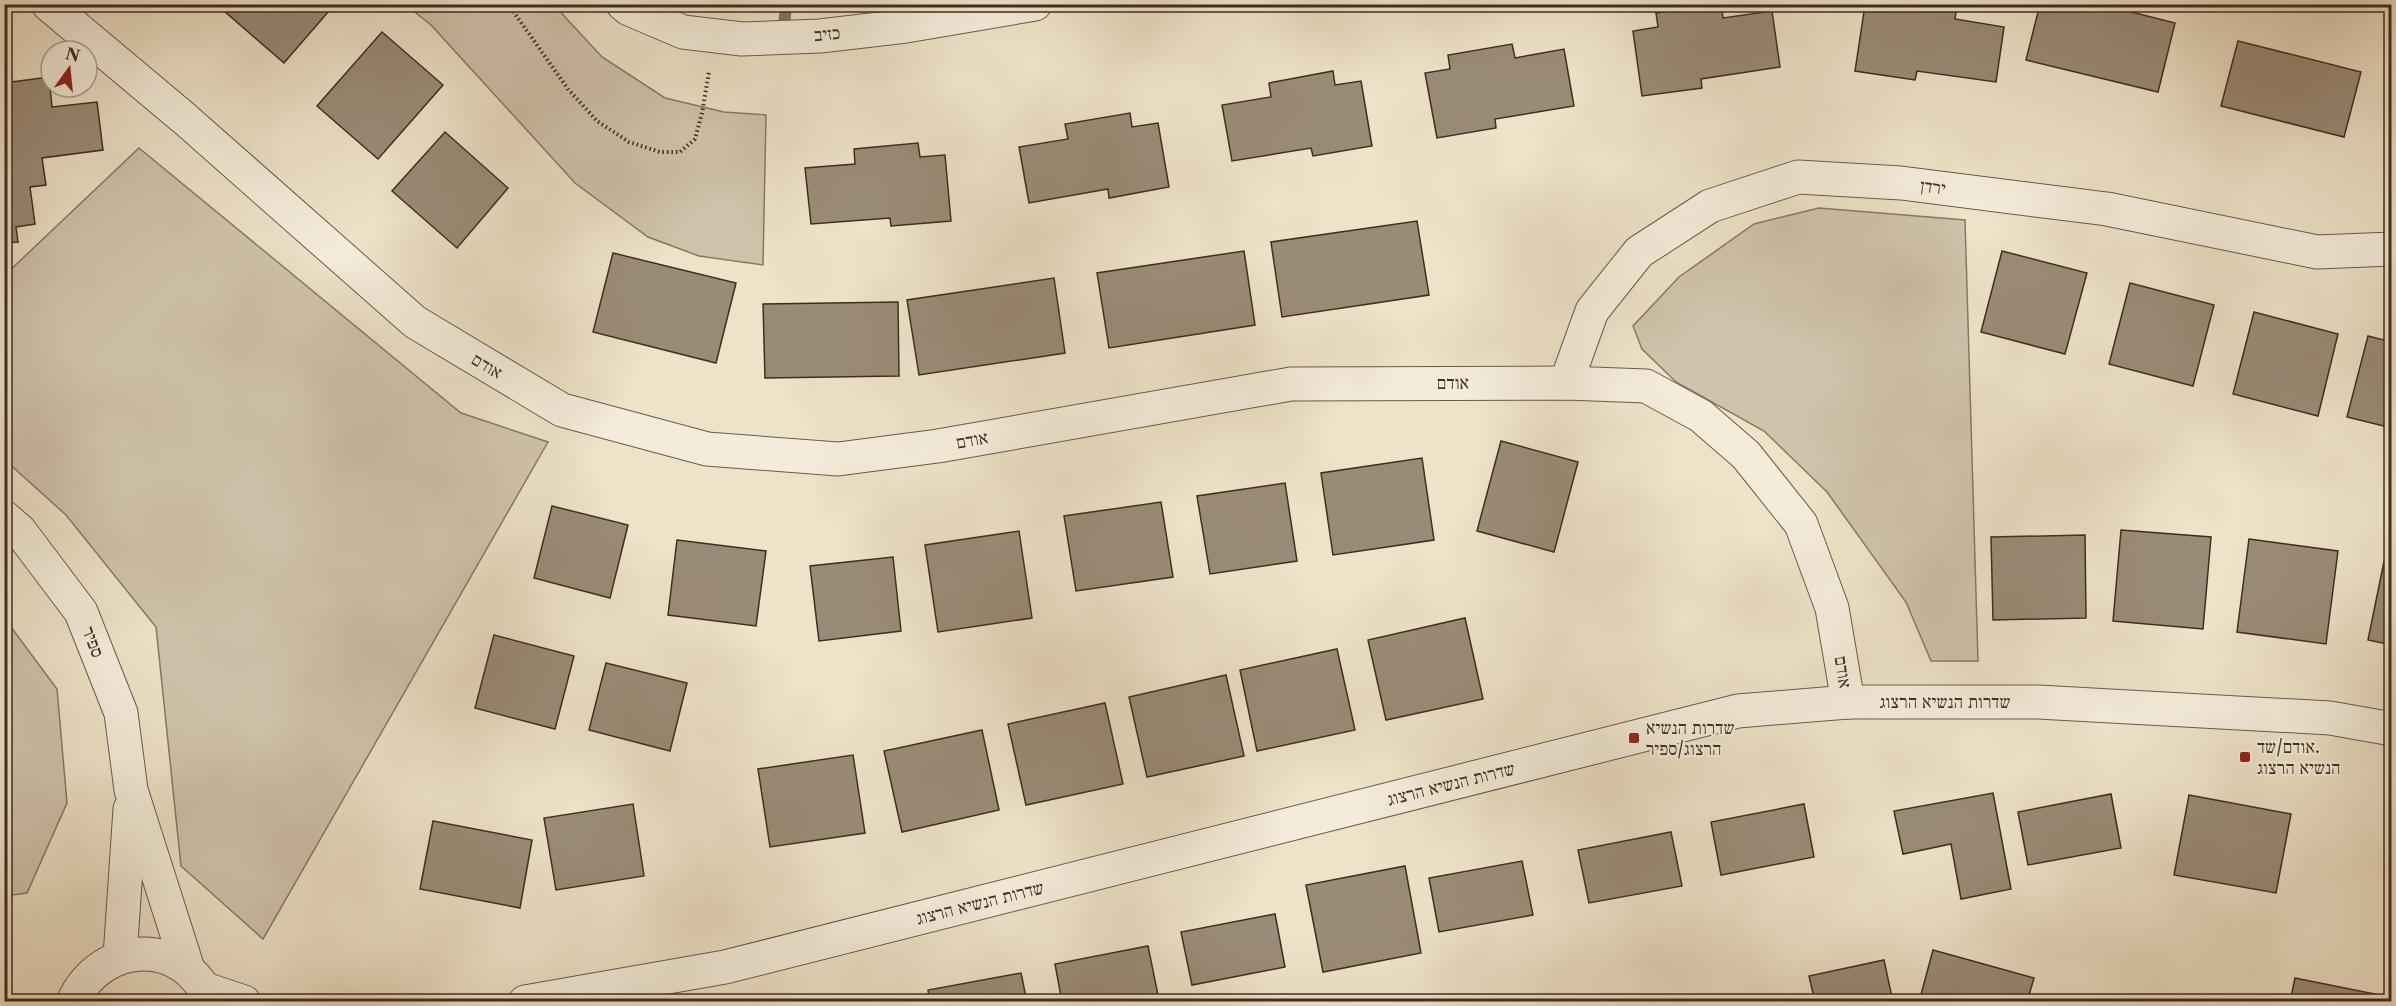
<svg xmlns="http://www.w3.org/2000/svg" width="2396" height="1006" viewBox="0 0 2396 1006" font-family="'Libre Caslon Text','Frank Ruhl Libre',serif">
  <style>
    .green { fill: #d0c3ac; stroke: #877867; stroke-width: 1.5 }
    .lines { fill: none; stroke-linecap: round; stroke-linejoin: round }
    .stream { stroke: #847464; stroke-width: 12 }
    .building { fill: #9a8b78; stroke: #3e2d22; stroke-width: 1.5 }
    .minor-casing { stroke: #6a5a4c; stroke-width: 35 }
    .path { stroke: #3e2d22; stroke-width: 4; stroke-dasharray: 1.5 3; stroke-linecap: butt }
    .minor { stroke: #f4ecdb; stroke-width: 33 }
    .poi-dot { fill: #8f2418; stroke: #f4ecdb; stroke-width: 2 }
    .labels { text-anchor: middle; stroke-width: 4.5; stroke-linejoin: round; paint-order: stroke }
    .street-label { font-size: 18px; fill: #3e2d22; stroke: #f4ecdb }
    .poi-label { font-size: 18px; fill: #3e2d22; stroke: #f4ecdb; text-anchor: start }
  </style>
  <rect width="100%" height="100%" fill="#eee2c8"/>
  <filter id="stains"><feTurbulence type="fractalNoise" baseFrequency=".00333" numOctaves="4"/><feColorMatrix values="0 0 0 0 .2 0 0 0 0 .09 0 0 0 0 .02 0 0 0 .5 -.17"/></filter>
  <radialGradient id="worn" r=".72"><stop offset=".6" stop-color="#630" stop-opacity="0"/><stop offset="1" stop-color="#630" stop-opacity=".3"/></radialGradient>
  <g class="green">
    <path d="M 406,5 L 554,5 L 602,57 L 665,98 L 724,112 L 766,115 L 763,265 L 699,256 L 648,237 L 575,183 L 431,25 Z"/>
    <path d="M 719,5 L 900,5 L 863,12 Z"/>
    <path d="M 139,148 L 461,413 L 548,442 L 263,939 L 181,866 L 156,627 L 66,515 L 5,460 L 5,275 Z"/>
    <path d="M 1819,208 L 1965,220 L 1978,661 L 1931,661 L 1906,602 L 1827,492 L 1764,431 L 1676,382 L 1642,349 L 1633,326 L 1679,277 L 1754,224 Z"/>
    <path d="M 5,619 L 57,689 L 67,803 L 27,893 L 5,896 Z"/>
  </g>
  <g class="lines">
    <path class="stream" d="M 784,28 L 786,4"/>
  </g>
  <g class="building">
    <path d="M 227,4 L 335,4 L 284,63 L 223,10 Z"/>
    <path d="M 1716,4 L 1721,4 L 1723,18 L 1772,11 L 1780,67 L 1701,79 L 1702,88 L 1642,96 L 1633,31 L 1658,27 L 1656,13 Z"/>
    <path d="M 1891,4 L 1957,5 L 1955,19 L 2004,27 L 1996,82 L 1917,71 L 1915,80 L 1855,71 L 1865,5 L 1891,9 Z"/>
    <path d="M 2040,4 L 2100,4 L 2175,23 L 2158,92 L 2026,60 Z"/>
    <path d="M 382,32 L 443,85 L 378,159 L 317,106 Z"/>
    <path d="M 2238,41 L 2361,72 L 2344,137 L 2221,106 Z"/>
    <path d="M 1512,44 L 1515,58 L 1564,49 L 1574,106 L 1495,119 L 1496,128 L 1437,138 L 1425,73 L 1450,69 L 1448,55 Z"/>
    <path d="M 1333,71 L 1335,85 L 1361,81 L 1372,146 L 1313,156 L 1311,148 L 1232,161 L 1222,105 L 1271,97 L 1269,83 Z"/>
    <path d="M 49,77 L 52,107 L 97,102 L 103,150 L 42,158 L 46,185 L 30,187 L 35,224 L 16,227 L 18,242 L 4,243 L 4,83 Z"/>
    <path d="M 1130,113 L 1132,127 L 1158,123 L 1169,187 L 1109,198 L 1108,189 L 1029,203 L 1019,147 L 1068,139 L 1065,124 Z"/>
    <path d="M 445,132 L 508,188 L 457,248 L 392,191 Z"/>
    <path d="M 918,143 L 920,157 L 945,155 L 951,221 L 891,226 L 890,218 L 811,224 L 805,168 L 855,164 L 854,149 Z"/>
    <path d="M 1417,221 L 1429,295 L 1282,317 L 1271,242 Z"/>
    <path d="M 1244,251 L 1255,325 L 1109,348 L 1097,273 Z"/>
    <path d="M 2002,251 L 2087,273 L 2065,354 L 1981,332 Z"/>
    <path d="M 613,253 L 736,283 L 716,363 L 593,332 Z"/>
    <path d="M 1054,278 L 1065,353 L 919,375 L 907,300 Z"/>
    <path d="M 2130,283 L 2214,305 L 2193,386 L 2109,364 Z"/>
    <path d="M 898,302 L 899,376 L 765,378 L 763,304 Z"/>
    <path d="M 2254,312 L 2338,334 L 2318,416 L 2233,394 Z"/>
    <path d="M 2368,336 L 2392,342 L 2392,428 L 2347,417 Z"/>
    <path d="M 1501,441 L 1578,462 L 1554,552 L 1477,531 Z"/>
    <path d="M 1422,458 L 1434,540 L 1333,555 L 1321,473 Z"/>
    <path d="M 1285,483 L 1297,561 L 1210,574 L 1197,496 Z"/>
    <path d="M 1161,502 L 1173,577 L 1076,591 L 1064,516 Z"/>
    <path d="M 552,506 L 628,525 L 610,598 L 534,578 Z"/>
    <path d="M 2121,530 L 2211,537 L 2203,629 L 2113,621 Z"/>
    <path d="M 1019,531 L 1032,618 L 938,632 L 925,545 Z"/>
    <path d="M 2085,535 L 2086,618 L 1993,620 L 1991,537 Z"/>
    <path d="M 2249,539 L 2338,551 L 2326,644 L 2237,632 Z"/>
    <path d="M 677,540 L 766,551 L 756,626 L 668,615 Z"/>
    <path d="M 2387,547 L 2392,548 L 2392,645 L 2368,640 Z"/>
    <path d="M 893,557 L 901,631 L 819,641 L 810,566 Z"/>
    <path d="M 1465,618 L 1483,699 L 1386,720 L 1368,640 Z"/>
    <path d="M 494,635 L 574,656 L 555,729 L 475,708 Z"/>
    <path d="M 1337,649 L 1355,730 L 1257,751 L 1240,670 Z"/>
    <path d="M 606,663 L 687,683 L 670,751 L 589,730 Z"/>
    <path d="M 1226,675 L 1244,756 L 1147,777 L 1129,697 Z"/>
    <path d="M 1105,703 L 1123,784 L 1026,805 L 1008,724 Z"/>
    <path d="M 982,730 L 999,810 L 902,832 L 884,751 Z"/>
    <path d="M 853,755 L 865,833 L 770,847 L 758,769 Z"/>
    <path d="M 1993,793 L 2011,889 L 1961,899 L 1951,844 L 1903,854 L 1894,811 Z"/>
    <path d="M 2111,794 L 2121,848 L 2028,865 L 2018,812 Z"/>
    <path d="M 2189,795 L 2291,814 L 2276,893 L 2174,875 Z"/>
    <path d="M 633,804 L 644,876 L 556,890 L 544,818 Z"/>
    <path d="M 1804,804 L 1814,857 L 1721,875 L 1711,822 Z"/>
    <path d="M 433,821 L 532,840 L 520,908 L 420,889 Z"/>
    <path d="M 1671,832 L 1682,886 L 1589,903 L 1578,850 Z"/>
    <path d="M 1522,861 L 1533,915 L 1439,932 L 1429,878 Z"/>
    <path d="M 1405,866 L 1421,953 L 1323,972 L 1306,885 Z"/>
    <path d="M 1275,914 L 1285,967 L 1192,985 L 1181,932 Z"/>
    <path d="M 1148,946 L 1159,1000 L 1062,1002 L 1055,964 Z"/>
    <path d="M 1933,950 L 2034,978 L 2027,1002 L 1919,1002 Z"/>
    <path d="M 1884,960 L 1893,1002 L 1815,1002 L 1809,976 Z"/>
    <path d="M 1021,973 L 1027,1002 L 930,1002 L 928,990 Z"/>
    <path d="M 2295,978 L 2375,994 L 2374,1002 L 2290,1002 Z"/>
    <path d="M 895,996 L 896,1002 L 869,1002 Z"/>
    <path d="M 1755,997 L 1756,1002 L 1733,1002 Z"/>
  </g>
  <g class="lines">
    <defs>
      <g id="minor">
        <path d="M 48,4 L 185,119 L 415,322 L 562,410 L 707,449 L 838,459 L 938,446 L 1291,384 L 1566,383 L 1646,386 L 1701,416 L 1746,455 L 1801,524 L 1832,608 L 1848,702"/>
        <path d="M 623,4 L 629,9 L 683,32 L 742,39 L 820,36 L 906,26 L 1035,4"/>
        <path d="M 1566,383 L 1592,311 L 1639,252 L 1710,206 L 1798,177 L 1901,183 L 2107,209 L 2317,252 L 2392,249"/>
        <path d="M 4,517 L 20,531 L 81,612 L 121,713 L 131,790 L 188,969"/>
        <path d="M 120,957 L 130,809"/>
        <path d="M 205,989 L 244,1002"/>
        <path d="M 73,1002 C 101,940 185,936 210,1002"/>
        <path d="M 525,1002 L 725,967 L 1738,711 L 1848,702 L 2038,702 L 2330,718 L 2392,729"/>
      </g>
    </defs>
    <use href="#minor" class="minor-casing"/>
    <path class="path" d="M 508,4 L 568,89 L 597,121 L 629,142 L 660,152 L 680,152 L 695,139 L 702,113 L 709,72"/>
    <use href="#minor" class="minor"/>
  </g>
  <g class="poi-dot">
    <rect x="1628" y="732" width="12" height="12" rx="3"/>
    <rect x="2239" y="751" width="12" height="12" rx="3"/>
  </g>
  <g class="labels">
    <g class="street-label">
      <text transform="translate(827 34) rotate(-5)" y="6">כזיב</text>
      <text transform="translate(1933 187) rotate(7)" y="6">ירדן</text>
      <text transform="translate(487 366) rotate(31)" y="6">אודם</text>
      <text x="1453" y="389">אודם</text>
      <text transform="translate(972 440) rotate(-10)" y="6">אודם</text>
      <text transform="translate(93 642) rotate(69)" y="6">ספיר</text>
      <text transform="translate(1843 672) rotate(81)" y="6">אודם</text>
      <text x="1945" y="708">שדרות הנשיא הרצוג</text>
      <text transform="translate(1451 784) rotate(-14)" y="6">שדרות הנשיא הרצוג</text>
      <text transform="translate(980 903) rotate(-14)" y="6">שדרות הנשיא הרצוג</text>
    </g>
    <g class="poi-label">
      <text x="1646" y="734">שדרות הנשיא<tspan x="1646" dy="21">הרצוג/ספיר</tspan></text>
      <text x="2257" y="753">אודם/שד.<tspan x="2257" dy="21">הנשיא הרצוג</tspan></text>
    </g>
  </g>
  <rect width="2396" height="1006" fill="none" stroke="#eee2c8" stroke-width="24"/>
  <rect x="6" y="6" width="2384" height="994" fill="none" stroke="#3e2d22" stroke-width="3"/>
  <rect x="12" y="12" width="2372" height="982" fill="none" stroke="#3e2d22" stroke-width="1.5"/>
  <g transform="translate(69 69) rotate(15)"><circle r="28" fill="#f4ecdb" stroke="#aba091" stroke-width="1.5"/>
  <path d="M0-4.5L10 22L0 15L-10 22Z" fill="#8f2418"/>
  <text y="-9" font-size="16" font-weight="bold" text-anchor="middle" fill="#3e2d22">N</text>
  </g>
  <rect width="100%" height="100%" filter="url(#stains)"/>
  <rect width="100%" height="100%" fill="url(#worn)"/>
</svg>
